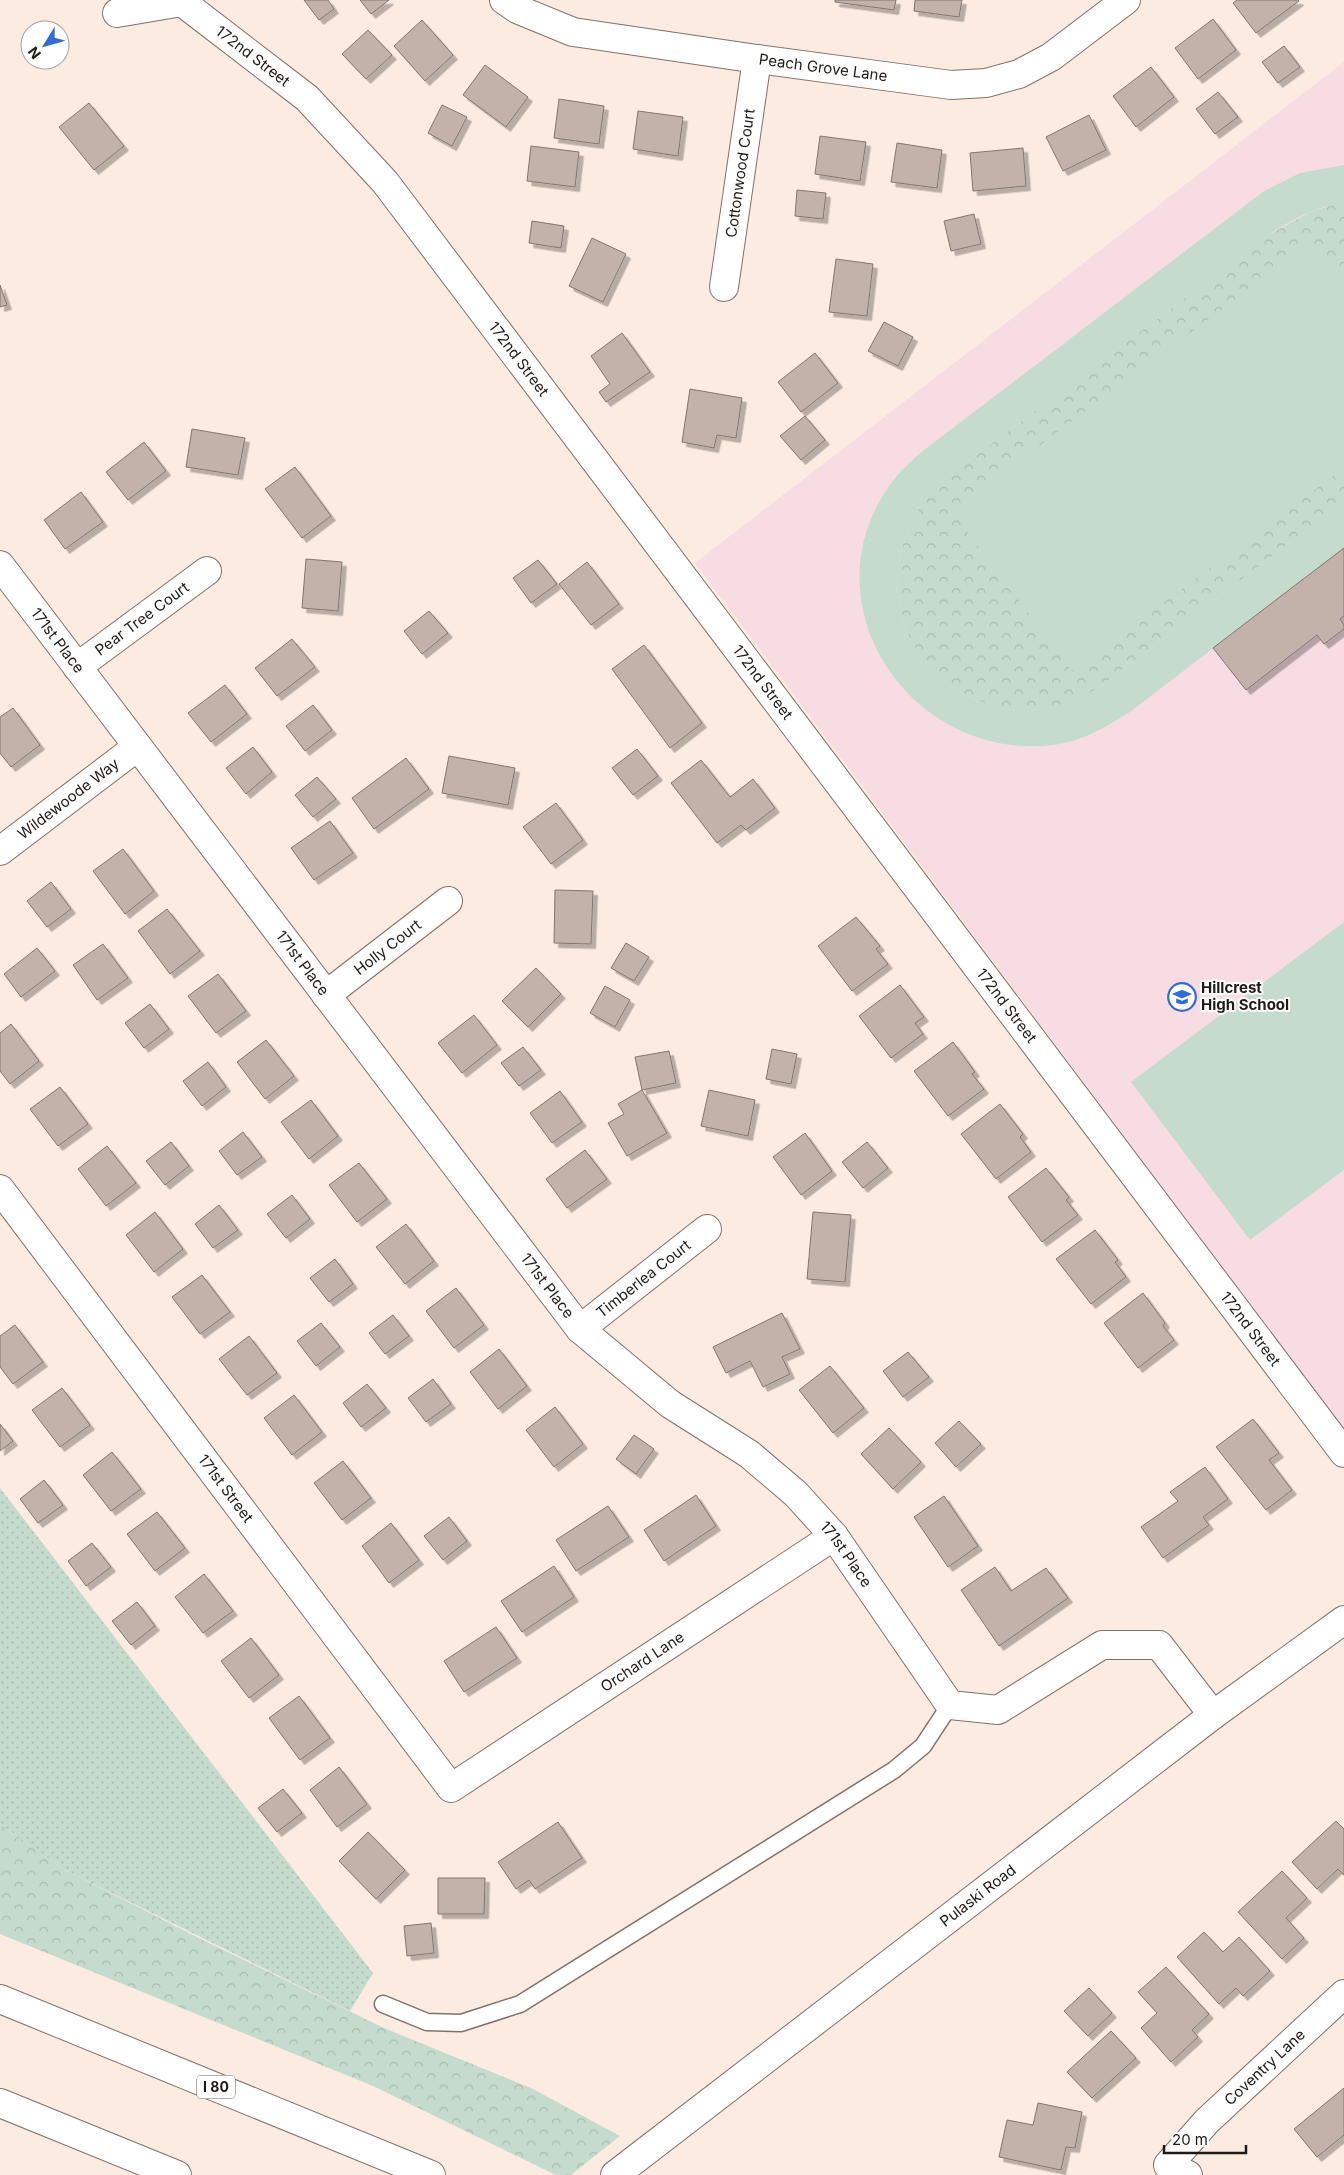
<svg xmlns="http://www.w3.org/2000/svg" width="1344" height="2175" viewBox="0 0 1344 2175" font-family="Inter,sans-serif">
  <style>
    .education { fill: #f7dde3 }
    .grass { fill: url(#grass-dots) }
    .forest { fill: url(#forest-crowns) }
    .pitch { fill: #c5dbcd }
    .building { fill: #c2b2a9; stroke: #83756d; filter: url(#shadow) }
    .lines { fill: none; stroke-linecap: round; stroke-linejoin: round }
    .service-casing { stroke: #80726a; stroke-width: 19 }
    .minor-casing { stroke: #80726a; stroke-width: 30 }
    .secondary-casing { stroke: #80726a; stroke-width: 30 }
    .motorway-casing { stroke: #80726a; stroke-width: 30 }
    .service { stroke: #fff; stroke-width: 16 }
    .minor { stroke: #fff; stroke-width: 28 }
    .secondary { stroke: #fff; stroke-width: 28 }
    .motorway { stroke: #fff; stroke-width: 28 }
    .labels { text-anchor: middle; stroke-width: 4; stroke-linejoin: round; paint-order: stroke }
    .shield { fill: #fff; stroke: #625f5c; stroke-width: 1 }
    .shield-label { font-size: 14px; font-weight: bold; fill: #1f1a16 }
    .street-label { font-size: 15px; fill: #1f1a16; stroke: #fff }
    .poi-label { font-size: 15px; font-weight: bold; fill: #1f1a16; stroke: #fff; text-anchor: start }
  </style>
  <defs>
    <pattern id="grass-dots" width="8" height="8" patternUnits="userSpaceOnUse" patternTransform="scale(1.25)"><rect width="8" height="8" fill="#c5dbcd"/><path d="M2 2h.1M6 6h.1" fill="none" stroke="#a9bbaf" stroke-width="1.8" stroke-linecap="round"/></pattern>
    <pattern id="forest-crowns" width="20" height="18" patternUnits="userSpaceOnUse" patternTransform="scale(1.25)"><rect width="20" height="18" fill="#c5dbcd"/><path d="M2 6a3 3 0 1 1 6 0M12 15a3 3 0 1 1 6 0" fill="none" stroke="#a9bbaf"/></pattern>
    <filter id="shadow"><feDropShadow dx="4.5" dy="4.5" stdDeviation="0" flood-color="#0004"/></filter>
  </defs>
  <rect width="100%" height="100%" fill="#fbebe1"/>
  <path class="education" d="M 1344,62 L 1344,1430 L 695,563 Z"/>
  <path class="grass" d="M 0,1488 L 373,1973 L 350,2011 L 65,1870 L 0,1824 Z"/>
  <g class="forest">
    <path d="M 1336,204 L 1344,204 L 1344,502 L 1097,689 C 1076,700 1054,709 1030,711 C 1007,712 983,704 964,694 C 883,650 878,547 938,484 L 1267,236 L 1310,212 Z"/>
    <path d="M 0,1824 L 65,1870 L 201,1939 L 384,2028 L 533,2089 L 620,2136 L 571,2175 L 556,2175 L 373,2086 L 0,1934 Z"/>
  </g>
  <g class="pitch">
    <path d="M 1344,165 L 1344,204 C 1316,205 1290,221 1267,236 L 938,484 C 878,547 883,650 964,694 C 983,704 1007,712 1030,711 C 1054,709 1076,700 1097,689 L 1344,502 L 1344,548 L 1130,712 C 1106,727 1081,742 1053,745 C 910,762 803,602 892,482 C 901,470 912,460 924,450 L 1264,191 L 1300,173 Z"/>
    <path d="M 1313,241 L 1344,283 L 1344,468 L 1072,671 L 952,511 Z"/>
    <path d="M 1344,922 L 1344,1170 L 1250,1240 L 1131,1082 Z"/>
  </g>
  <g class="building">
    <path d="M 304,0 L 328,0 L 334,9 L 319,20 Z"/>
    <path d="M 360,0 L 389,0 L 371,14 Z"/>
    <path d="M 835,0 L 896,0 L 894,10 L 835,2 Z"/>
    <path d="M 915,0 L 962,0 L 959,17 L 914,11 Z"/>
    <path d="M 1237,0 L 1298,0 L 1299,1 L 1256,33 L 1233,3 Z"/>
    <path d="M 1213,19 L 1236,50 L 1198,79 L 1175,48 Z"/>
    <path d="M 422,20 L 453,55 L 425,81 L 394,46 Z"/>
    <path d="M 368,30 L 392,55 L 366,79 L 342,54 Z"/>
    <path d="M 1284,46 L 1300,67 L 1278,83 L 1262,62 Z"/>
    <path d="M 485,65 L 528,97 L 506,127 L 463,95 Z"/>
    <path d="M 1151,67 L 1174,97 L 1136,127 L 1113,96 Z"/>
    <path d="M 1218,92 L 1238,117 L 1215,134 L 1196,109 Z"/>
    <path d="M 559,99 L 604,106 L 599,144 L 554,138 Z"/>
    <path d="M 89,103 L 124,146 L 94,170 L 59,127 Z"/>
    <path d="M 442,105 L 467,117 L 452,146 L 428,133 Z"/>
    <path d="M 638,111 L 683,117 L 678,156 L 633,149 Z"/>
    <path d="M 1089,115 L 1106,150 L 1063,171 L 1046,137 Z"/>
    <path d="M 820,136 L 866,142 L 860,181 L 815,174 Z"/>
    <path d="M 897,143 L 942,150 L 937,188 L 891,182 Z"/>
    <path d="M 531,146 L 579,152 L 575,187 L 527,181 Z"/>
    <path d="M 1023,148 L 1026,186 L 973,191 L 970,153 Z"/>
    <path d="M 797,190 L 826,193 L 823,219 L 795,216 Z"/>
    <path d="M 974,214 L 981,244 L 951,251 L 944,221 Z"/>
    <path d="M 532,221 L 564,226 L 561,248 L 529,243 Z"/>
    <path d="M 592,238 L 626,254 L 603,302 L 569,286 Z"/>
    <path d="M 836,259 L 873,264 L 867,316 L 829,312 Z"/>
    <path d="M 0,285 L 7,305 L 0,307 Z"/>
    <path d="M 884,322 L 913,337 L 898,366 L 868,351 Z"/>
    <path d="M 622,333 L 650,372 L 606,402 L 599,392 L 610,384 L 591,356 Z"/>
    <path d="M 815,353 L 838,383 L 801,412 L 778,382 Z"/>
    <path d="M 690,389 L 742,398 L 736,438 L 717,435 L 714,448 L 682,442 Z"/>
    <path d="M 805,416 L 825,440 L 801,460 L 780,436 Z"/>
    <path d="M 192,429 L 245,438 L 238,475 L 186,467 Z"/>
    <path d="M 144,442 L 166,471 L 128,500 L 106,472 Z"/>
    <path d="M 295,467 L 331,516 L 302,538 L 265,489 Z"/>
    <path d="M 81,492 L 103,522 L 65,549 L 44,520 Z"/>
    <path d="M 1344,548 L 1344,616 L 1340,619 L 1344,625 L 1344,629 L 1324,644 L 1317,635 L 1246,690 L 1213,648 Z"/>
    <path d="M 306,559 L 342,562 L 338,611 L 302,608 Z"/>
    <path d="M 538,560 L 557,584 L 531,603 L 513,578 Z"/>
    <path d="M 587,562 L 619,604 L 591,625 L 559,584 Z"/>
    <path d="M 429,611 L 448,633 L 422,654 L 404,631 Z"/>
    <path d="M 292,639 L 315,667 L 277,696 L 255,668 Z"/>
    <path d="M 644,645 L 702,723 L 670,748 L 612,669 Z"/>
    <path d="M 225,685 L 247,714 L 211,742 L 188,713 Z"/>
    <path d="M 313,705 L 332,730 L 305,751 L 286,726 Z"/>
    <path d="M 13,708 L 40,745 L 11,767 L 0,753 L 0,717 Z"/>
    <path d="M 253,747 L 272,772 L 246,794 L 226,768 Z"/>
    <path d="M 637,749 L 658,776 L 633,795 L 612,768 Z"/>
    <path d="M 449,756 L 515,768 L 508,805 L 442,793 Z"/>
    <path d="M 406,758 L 429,789 L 374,829 L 352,798 Z"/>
    <path d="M 701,760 L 730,797 L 753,779 L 775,808 L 746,830 L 741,825 L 717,843 L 671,783 Z"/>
    <path d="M 317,777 L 336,799 L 313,817 L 295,795 Z"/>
    <path d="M 556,803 L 583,840 L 551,864 L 523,827 Z"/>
    <path d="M 330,821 L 353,853 L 314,880 L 291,848 Z"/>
    <path d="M 123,849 L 154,891 L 125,914 L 93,871 Z"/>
    <path d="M 51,882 L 71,909 L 47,927 L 27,901 Z"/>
    <path d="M 555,890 L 593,891 L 591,944 L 554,943 Z"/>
    <path d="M 167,909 L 200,951 L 170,974 L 138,931 Z"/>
    <path d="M 856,917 L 880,946 L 876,949 L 888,964 L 852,991 L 818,946 Z"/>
    <path d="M 626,943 L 649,957 L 634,981 L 611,968 Z"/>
    <path d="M 103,944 L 128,978 L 97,1000 L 73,965 Z"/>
    <path d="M 37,948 L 55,971 L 21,997 L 4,974 Z"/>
    <path d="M 536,968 L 561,994 L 528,1027 L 502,1001 Z"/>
    <path d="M 218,974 L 246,1011 L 216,1033 L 188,996 Z"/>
    <path d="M 900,985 L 924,1017 L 915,1023 L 923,1034 L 891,1058 L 859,1016 Z"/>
    <path d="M 605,986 L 630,1000 L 615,1027 L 590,1013 Z"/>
    <path d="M 150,1004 L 169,1029 L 144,1048 L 125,1023 Z"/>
    <path d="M 474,1015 L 497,1045 L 462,1073 L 438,1043 Z"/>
    <path d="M 11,1024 L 39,1061 L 10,1084 L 0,1071 L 0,1033 Z"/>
    <path d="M 266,1040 L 294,1076 L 265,1099 L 237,1062 Z"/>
    <path d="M 953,1042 L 975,1072 L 972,1074 L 984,1089 L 948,1116 L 914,1071 Z"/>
    <path d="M 523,1047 L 541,1070 L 519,1086 L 501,1063 Z"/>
    <path d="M 772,1049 L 797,1054 L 791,1084 L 766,1079 Z"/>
    <path d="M 669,1051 L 676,1083 L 642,1090 L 635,1057 Z"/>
    <path d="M 208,1062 L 226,1087 L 202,1106 L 183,1081 Z"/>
    <path d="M 60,1087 L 88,1124 L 58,1146 L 30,1109 Z"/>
    <path d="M 642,1090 L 667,1133 L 627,1156 L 608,1123 L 624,1114 L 618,1104 Z"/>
    <path d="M 709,1090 L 755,1100 L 748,1136 L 701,1126 Z"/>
    <path d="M 560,1091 L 582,1122 L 552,1143 L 530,1113 Z"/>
    <path d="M 311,1100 L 338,1136 L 309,1159 L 281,1122 Z"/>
    <path d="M 1000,1104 L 1023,1134 L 1020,1137 L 1031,1152 L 996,1179 L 961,1134 Z"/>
    <path d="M 243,1132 L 262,1157 L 237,1175 L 219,1151 Z"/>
    <path d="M 805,1133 L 832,1171 L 801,1195 L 773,1157 Z"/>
    <path d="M 171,1142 L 189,1166 L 165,1185 L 146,1161 Z"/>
    <path d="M 867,1142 L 888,1168 L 863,1188 L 842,1162 Z"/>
    <path d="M 107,1146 L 136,1183 L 106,1206 L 78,1169 Z"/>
    <path d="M 585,1150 L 607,1179 L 567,1208 L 546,1179 Z"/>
    <path d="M 359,1163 L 387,1199 L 357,1222 L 329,1185 Z"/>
    <path d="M 1046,1168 L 1069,1197 L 1066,1200 L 1078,1215 L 1042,1242 L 1008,1197 Z"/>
    <path d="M 292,1195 L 310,1219 L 286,1238 L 267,1214 Z"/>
    <path d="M 219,1205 L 238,1230 L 213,1248 L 195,1224 Z"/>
    <path d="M 155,1212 L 183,1249 L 154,1272 L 126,1235 Z"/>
    <path d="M 813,1212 L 851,1215 L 845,1282 L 807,1279 Z"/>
    <path d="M 406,1224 L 434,1261 L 405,1284 L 376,1247 Z"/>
    <path d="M 1095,1230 L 1118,1260 L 1115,1262 L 1126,1277 L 1091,1304 L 1056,1259 Z"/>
    <path d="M 335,1259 L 353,1284 L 329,1302 L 310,1278 Z"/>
    <path d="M 202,1275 L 230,1312 L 200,1334 L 172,1297 Z"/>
    <path d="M 456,1288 L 484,1325 L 454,1348 L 426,1311 Z"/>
    <path d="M 1143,1293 L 1165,1323 L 1163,1326 L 1174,1340 L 1138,1368 L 1104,1323 Z"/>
    <path d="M 782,1313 L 800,1349 L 782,1357 L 790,1374 L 763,1387 L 750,1361 L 726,1373 L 713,1347 Z"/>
    <path d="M 393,1315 L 409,1336 L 385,1354 L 369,1333 Z"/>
    <path d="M 321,1323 L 340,1347 L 316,1366 L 297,1341 Z"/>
    <path d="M 15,1325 L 43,1362 L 13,1384 L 0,1367 L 0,1336 Z"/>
    <path d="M 249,1336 L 277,1373 L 247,1395 L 219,1359 Z"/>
    <path d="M 499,1349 L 527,1386 L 498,1409 L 470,1372 Z"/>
    <path d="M 908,1352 L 929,1377 L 903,1397 L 883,1371 Z"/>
    <path d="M 830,1366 L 864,1408 L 833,1433 L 799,1390 Z"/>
    <path d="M 433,1379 L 451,1404 L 426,1422 L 408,1398 Z"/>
    <path d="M 367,1384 L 386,1408 L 361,1427 L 343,1403 Z"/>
    <path d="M 62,1388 L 90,1425 L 60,1447 L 32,1410 Z"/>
    <path d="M 294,1395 L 322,1432 L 292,1455 L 264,1418 Z"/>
    <path d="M 555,1407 L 583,1444 L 554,1467 L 526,1430 Z"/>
    <path d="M 1253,1419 L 1279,1453 L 1269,1460 L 1292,1490 L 1266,1510 L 1216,1447 Z"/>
    <path d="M 959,1421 L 981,1444 L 956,1467 L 935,1443 Z"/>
    <path d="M 0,1424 L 13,1441 L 0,1451 Z"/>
    <path d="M 889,1428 L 921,1462 L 893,1489 L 861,1454 Z"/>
    <path d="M 634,1435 L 654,1449 L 636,1474 L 616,1459 Z"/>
    <path d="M 112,1452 L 141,1489 L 111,1511 L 83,1475 Z"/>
    <path d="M 343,1461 L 371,1498 L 342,1520 L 314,1483 Z"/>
    <path d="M 1205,1467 L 1228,1499 L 1203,1517 L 1209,1525 L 1163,1558 L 1141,1527 L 1178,1501 L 1170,1492 Z"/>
    <path d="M 44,1480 L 63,1505 L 38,1523 L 20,1499 Z"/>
    <path d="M 696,1495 L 716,1526 L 664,1561 L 644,1530 Z"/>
    <path d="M 944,1496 L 978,1546 L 948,1567 L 914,1517 Z"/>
    <path d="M 608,1506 L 629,1537 L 576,1571 L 556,1540 Z"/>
    <path d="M 157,1512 L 185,1548 L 155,1571 L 127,1534 Z"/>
    <path d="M 449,1517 L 467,1541 L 443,1560 L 424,1536 Z"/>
    <path d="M 391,1523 L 419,1560 L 389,1583 L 362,1546 Z"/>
    <path d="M 92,1543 L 111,1567 L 86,1586 L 68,1561 Z"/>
    <path d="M 554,1566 L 574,1597 L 522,1632 L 501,1601 Z"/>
    <path d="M 995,1567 L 1011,1591 L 1046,1568 L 1068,1598 L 999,1646 L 961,1590 Z"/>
    <path d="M 204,1574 L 233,1611 L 203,1633 L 175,1597 Z"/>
    <path d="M 137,1602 L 155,1626 L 131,1645 L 112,1621 Z"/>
    <path d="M 496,1627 L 517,1658 L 464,1692 L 444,1661 Z"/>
    <path d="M 251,1638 L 279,1675 L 249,1698 L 221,1661 Z"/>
    <path d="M 299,1696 L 330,1738 L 300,1760 L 269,1718 Z"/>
    <path d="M 339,1767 L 367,1804 L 337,1827 L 310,1790 Z"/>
    <path d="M 283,1789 L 302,1813 L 277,1832 L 258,1808 Z"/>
    <path d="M 1336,1821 L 1344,1829 L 1344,1875 L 1338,1869 L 1317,1889 L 1292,1862 Z"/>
    <path d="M 558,1822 L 582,1858 L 535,1889 L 529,1880 L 516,1889 L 498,1862 Z"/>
    <path d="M 368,1832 L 405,1870 L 376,1899 L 339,1861 Z"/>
    <path d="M 1282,1871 L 1307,1898 L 1286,1918 L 1304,1938 L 1282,1959 L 1238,1912 Z"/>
    <path d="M 438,1878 L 485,1878 L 484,1914 L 438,1914 Z"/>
    <path d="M 431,1923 L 434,1953 L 407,1956 L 404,1926 Z"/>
    <path d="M 1204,1932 L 1223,1952 L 1239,1937 L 1270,1971 L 1243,1996 L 1236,1988 L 1219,2004 L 1177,1957 Z"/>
    <path d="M 1166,1967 L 1209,2014 L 1192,2030 L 1198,2037 L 1171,2062 L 1141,2028 L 1157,2013 L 1138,1992 Z"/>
    <path d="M 1089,1988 L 1112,2013 L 1088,2036 L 1064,2011 Z"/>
    <path d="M 1111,2031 L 1136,2058 L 1092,2098 L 1067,2072 Z"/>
    <path d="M 1344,2088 L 1344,2135 L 1317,2157 L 1294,2129 Z"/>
    <path d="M 1038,2103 L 1082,2112 L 1075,2148 L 1066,2147 L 1061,2170 L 999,2157 L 1007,2120 L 1033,2125 Z"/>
  </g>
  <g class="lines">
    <defs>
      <path id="service" d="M 383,2004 L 427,2022 L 461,2023 L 520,2004 L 894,1770 L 923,1746 L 950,1705"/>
      <g id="minor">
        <path id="s1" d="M 504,0 L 517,9 L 573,32 L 757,59 L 951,85 L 986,83 L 1019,74 L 1051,57 L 1126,0"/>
        <path id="s2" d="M 117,13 L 182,2 L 307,98 L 385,182 L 1344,1453"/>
        <path id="s3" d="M 724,287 L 757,59"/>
        <path id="s4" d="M 0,565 L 580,1329 L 670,1404 L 749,1454 L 796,1494 L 834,1536 L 950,1705 L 998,1710 L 1102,1645 L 1159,1645 L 1213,1715"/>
        <path id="s5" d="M 77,667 L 207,571"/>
        <path id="s6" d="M 0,851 L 137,747"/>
        <path id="s7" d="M 326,995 L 448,901"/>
        <path id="s8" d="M 0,1189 L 451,1788 L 834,1536"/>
        <path id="s9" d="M 580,1329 L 707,1229"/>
        <path id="s10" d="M 1188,2175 L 1168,2165 L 1207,2121 L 1344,1994"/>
      </g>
      <g id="secondary">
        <path id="s11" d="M 615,2175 L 1213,1715 L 1344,1620"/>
      </g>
      <g id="motorway">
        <path d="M 0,1999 L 431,2175"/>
        <path d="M 0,2103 L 177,2175"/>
      </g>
    </defs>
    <use href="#service" class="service-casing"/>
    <use href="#minor" class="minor-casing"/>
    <use href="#secondary" class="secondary-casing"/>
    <use href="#motorway" class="motorway-casing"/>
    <use href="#service" class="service"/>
    <use href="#minor" class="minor"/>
    <use href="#secondary" class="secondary"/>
    <use href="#motorway" class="motorway"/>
  </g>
  <defs>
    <symbol id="school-ring" viewBox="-11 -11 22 22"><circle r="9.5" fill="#fff" stroke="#316ad9" stroke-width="1.5"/><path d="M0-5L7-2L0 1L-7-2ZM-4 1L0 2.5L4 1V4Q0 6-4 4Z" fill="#316ad9"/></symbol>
  </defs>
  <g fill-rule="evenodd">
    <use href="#school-ring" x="1166" y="981" width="32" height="32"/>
  </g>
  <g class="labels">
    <rect class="shield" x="197" y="2075.5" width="38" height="23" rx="4"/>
    <g class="shield-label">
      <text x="216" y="2092">I 80</text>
    </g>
    <g class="street-label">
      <text dy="5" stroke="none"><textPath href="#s2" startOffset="155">172nd Street</textPath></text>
      <text dy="5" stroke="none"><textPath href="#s1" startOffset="329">Peach Grove Lane</textPath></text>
      <text dy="5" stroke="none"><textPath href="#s3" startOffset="115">Cottonwood Court</textPath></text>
      <text dy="5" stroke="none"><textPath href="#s2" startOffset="560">172nd Street</textPath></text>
      <text dy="5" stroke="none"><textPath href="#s5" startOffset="81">Pear Tree Court</textPath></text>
      <text dy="5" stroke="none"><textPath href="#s4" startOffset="95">171st Place</textPath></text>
      <text dy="5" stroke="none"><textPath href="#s2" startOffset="965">172nd Street</textPath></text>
      <text dy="5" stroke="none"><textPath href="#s6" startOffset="86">Wildewoode Way</textPath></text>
      <text dy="5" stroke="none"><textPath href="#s7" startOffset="78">Holly Court</textPath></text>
      <text dy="5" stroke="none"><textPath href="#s4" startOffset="500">171st Place</textPath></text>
      <text dy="5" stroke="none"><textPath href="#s2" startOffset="1370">172nd Street</textPath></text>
      <text dy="5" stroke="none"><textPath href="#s9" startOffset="81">Timberlea Court</textPath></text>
      <text dy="5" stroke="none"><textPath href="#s4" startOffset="905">171st Place</textPath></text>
      <text dy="5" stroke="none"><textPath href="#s2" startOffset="1775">172nd Street</textPath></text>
      <text dy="5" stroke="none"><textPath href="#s8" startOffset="375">171st Street</textPath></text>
      <text dy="5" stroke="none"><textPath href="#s4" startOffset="1310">171st Place</textPath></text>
      <text dy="5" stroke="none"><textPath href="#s8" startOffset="979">Orchard Lane</textPath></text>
      <text dy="5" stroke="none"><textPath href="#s11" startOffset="458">Pulaski Road</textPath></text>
      <text dy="5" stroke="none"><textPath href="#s10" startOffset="160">Coventry Lane</textPath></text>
    </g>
    <g class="poi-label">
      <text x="1201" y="993">Hillcrest<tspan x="1201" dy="17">High School</tspan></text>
    </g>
  </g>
  <g transform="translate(45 45) rotate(233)"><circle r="24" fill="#ffffff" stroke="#a5a3a2"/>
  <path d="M0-4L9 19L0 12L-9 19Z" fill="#316ad9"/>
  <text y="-8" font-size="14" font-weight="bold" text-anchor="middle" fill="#1f1a16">N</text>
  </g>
  <path d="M1164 2145v8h82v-8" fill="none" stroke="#1f1a16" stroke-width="2.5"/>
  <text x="1172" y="2145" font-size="15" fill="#1f1a16" stroke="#ffffff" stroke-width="4" paint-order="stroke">20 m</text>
</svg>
